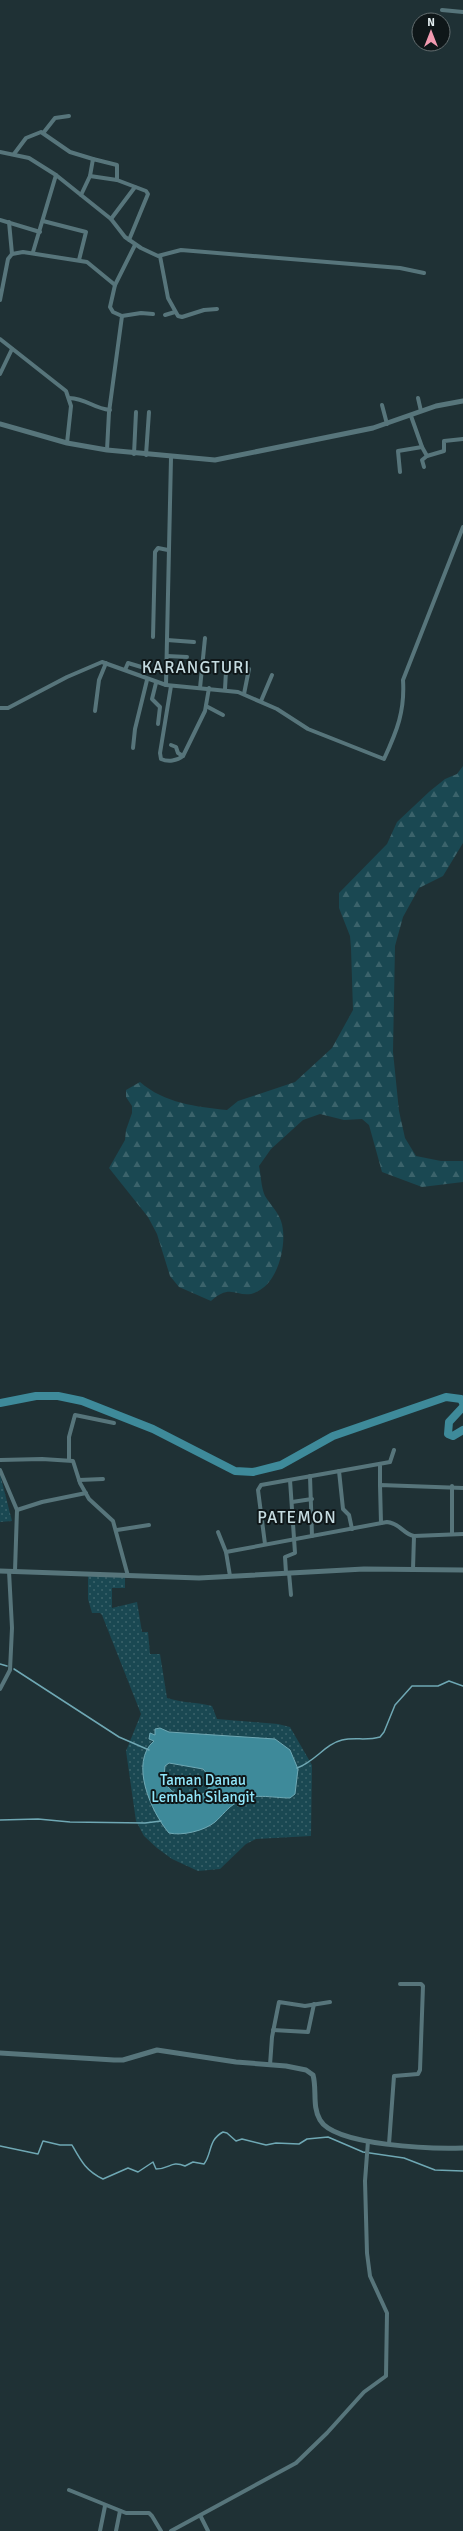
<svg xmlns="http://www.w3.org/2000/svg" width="463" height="2531" viewBox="0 0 463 2531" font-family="Signika,sans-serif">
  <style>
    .grass { fill: url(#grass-dots) }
    .forest { fill: url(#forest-firs) }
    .water { fill: #3e8a9a; stroke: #6fa8b4; fill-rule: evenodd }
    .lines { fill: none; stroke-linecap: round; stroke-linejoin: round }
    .stream { stroke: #6fa8b4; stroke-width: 1.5 }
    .river { stroke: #3e8a9a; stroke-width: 8 }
    .minor { stroke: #57757b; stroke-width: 4 }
    .tertiary { stroke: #57757b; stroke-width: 5 }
    .labels { text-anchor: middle; stroke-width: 4; stroke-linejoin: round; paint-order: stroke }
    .park-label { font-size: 15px; fill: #91e6fa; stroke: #0f1719 }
    .quarter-label { font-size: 17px; letter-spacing: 1px; fill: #c6dce1; stroke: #0f1719 }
  </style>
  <defs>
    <pattern id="grass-dots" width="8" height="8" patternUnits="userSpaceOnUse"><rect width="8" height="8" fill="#1a4852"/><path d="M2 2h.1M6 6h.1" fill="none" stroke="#3b636b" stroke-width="1.8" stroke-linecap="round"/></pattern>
    <pattern id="forest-firs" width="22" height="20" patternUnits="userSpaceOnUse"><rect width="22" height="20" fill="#1a4852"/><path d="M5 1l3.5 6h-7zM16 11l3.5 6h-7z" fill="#3b636b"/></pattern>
  </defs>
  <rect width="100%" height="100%" fill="#1f3135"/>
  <g class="grass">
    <path d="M 0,1474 L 12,1521 L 0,1522 Z"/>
    <path d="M 88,1575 L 125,1576 L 125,1588 L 112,1588 L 112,1608 L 137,1602 L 142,1632 L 148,1632 L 150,1654 L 160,1654 L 167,1698 C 182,1703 197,1702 212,1706 L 217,1719 L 278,1724 L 290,1727 L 312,1765 L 311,1836 L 256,1839 L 246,1844 L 220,1869 L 198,1871 L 172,1859 L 157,1848 L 144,1836 L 136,1821 L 126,1751 L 141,1714 L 102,1615 L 100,1613 L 92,1613 L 88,1599 Z"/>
  </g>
  <path class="forest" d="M 463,766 L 463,843 L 443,876 L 419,888 L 403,917 L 395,946 L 393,1052 L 399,1111 L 405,1138 L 416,1156 L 441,1161 L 463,1161 L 463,1182 L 422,1187 L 382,1172 L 369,1125 L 362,1119 L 344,1120 L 320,1114 L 303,1120 L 271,1149 L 259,1166 C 261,1175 261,1187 265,1196 C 270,1204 278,1212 281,1221 C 288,1241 279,1279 260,1290 C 239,1303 233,1280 211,1301 L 179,1287 L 170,1276 L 157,1234 L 148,1217 L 109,1168 L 125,1140 L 126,1130 L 132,1113 L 132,1106 L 126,1097 L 126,1090 L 140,1082 C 164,1103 197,1107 227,1110 L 238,1101 L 295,1082 L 332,1048 L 353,1010 L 351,948 L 350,936 L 339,908 L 339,893 L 387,844 L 397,822 L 430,791 L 445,779 L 457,774 Z"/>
  <path class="water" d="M 160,1728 L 169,1732 L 275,1739 L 290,1750 L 298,1769 L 295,1794 L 290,1798 C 272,1798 252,1792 236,1803 C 228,1807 222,1816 215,1822 C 204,1831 182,1836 169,1833 C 151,1812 129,1762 154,1741 L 149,1739 L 150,1733 L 155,1735 L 155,1729 ZM 169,1763 L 203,1769 L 214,1782 L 203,1794 C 181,1798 161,1795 165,1766 Z"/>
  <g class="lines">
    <g class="stream">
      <path d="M 0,1664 L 7,1666"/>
      <path d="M 14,1669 L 119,1737 L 149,1750"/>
      <path d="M 297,1768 C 315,1762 325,1744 342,1740 C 355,1737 367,1741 380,1737 L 384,1732 L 395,1705 L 412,1686 L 438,1686 L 449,1681 L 463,1686"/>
      <path d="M 0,1820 L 38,1819 L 70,1822 L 145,1823 L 161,1821"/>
      <path d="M 0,2146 L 38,2154 L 43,2141 L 60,2145 L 72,2145 C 81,2161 86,2171 103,2179 L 128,2168 L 138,2172 L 153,2162 L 156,2169 C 170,2169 171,2160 185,2166 L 193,2162 L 204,2164 C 212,2154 208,2140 223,2132 L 227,2133 L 236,2141 L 242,2139 L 266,2145 L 276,2143 L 299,2144 L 307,2139 L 328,2137 L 363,2152 L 404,2158 L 435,2170 L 463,2171"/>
    </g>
    <g class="river">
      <path d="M 0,1403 L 36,1396 L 58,1396 L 82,1401 L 153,1429 L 235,1471 L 253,1472 L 281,1465 L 333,1436 L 446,1397 L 461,1399 L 463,1403"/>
      <path d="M 463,1407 L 449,1422 L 448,1434 L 453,1436 L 463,1430"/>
    </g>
    <g class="minor">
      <path d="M 442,10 L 463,12"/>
      <path d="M 44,132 L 55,118 L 69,116"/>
      <path d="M 0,152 L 29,158 L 56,175 L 111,219 L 125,237 L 141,248 L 158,256 L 181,250 L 400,268 L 424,273"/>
      <path d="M 14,154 L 26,138 L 41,132 L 70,152 L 93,159"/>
      <path d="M 90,176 L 117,180"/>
      <path d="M 81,195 L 90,176 L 93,159 L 117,165 L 117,180 L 146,191 L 148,194 L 129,240"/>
      <path d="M 111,219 L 135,187"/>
      <path d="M 0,220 L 40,232"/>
      <path d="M 43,221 L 86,232 L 79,260"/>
      <path d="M 9,222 L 12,254"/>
      <path d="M 33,252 L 56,175"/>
      <path d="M 160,256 L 168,298 L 178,316 L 182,317 L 204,310 L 217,309"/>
      <path d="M 0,300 L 8,259 L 12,254 L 23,252 L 87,262 L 115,285"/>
      <path d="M 165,315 L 175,312"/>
      <path d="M 122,316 L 141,313 L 153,314"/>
      <path d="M 0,339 L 66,391 L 71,406 L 67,443"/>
      <path d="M 0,374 L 12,349"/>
      <path d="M 69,398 C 88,399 92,408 110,410"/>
      <path d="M 418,398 L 421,411"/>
      <path d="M 382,405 L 387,424"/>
      <path d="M 411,416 L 422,447"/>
      <path d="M 107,450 L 109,412 L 122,316 L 113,312 L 110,307 L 115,285 L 135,245"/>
      <path d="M 134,454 L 136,412"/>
      <path d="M 146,455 L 149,412"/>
      <path d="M 424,467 L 422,460 L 427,456"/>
      <path d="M 400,472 L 398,451 L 422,447 L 427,456 L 444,451 L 444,441 L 463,439"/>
      <path d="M 153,637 L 155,552 L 158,548 L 168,550"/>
      <path d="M 167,640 L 194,642"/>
      <path d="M 167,656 L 187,657"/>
      <path d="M 125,670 L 128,663 L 148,669"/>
      <path d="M 156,683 L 152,699 L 160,707 L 158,724"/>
      <path d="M 166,685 L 238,692 L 277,709 L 308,729 L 384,759 C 397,731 405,711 403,680 L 463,527"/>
      <path d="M 171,686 L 160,753 L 161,759 C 168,762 177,761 183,756 L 205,711 L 209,688"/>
      <path d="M 200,688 L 205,638"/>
      <path d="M 225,689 L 226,671"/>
      <path d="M 244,694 L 249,669"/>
      <path d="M 261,701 L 272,675"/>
      <path d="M 206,706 L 223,715"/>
      <path d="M 0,708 L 8,708 L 67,677 L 102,662 L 166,685 L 171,458"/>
      <path d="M 95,711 L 99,680 L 106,663"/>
      <path d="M 171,745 L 176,747 L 178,753 L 183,756"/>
      <path d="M 133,748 L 135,729 L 147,680"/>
      <path d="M 0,1460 L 42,1459 L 73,1461 L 80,1483 L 89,1499 L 113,1521 L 128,1576"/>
      <path d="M 69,1460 L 69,1437 L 75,1415 L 114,1423"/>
      <path d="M 380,1466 L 380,1485"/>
      <path d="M 0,1470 L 17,1510 L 15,1571"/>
      <path d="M 339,1471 L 343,1509 L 349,1515 L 352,1529"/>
      <path d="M 310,1476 L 312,1536"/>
      <path d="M 79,1480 L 103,1479"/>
      <path d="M 292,1502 L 312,1499"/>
      <path d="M 17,1510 L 42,1502 L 86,1493"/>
      <path d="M 381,1523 L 380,1485 L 463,1488"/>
      <path d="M 117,1530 L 149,1525"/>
      <path d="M 218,1532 L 226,1552"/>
      <path d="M 452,1534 L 452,1486"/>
      <path d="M 265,1544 L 258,1490 L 261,1485 L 390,1462 L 394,1450"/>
      <path d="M 413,1569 L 414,1536 L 463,1534"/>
      <path d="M 286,1573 L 285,1557 L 295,1553 L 290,1480"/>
      <path d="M 289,1573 L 291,1595"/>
      <path d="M 230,1576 L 226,1552 L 387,1522 C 400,1523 403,1534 414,1536"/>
      <path d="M 0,1689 L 10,1670 L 12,1628 L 9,1571"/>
      <path d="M 273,2030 L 308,2032 L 314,2004"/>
      <path d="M 270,2065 L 272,2037 L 279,2002 L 305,2006 L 330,2002"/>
      <path d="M 389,2144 L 394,2076 L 418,2074 L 420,2070 L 423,1986 L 421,1984 L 400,1984"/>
      <path d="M 69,2490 L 126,2513 L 149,2513 L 152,2516 L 161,2531"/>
      <path d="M 201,2517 L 208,2531"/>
      <path d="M 100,2531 L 105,2506"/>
      <path d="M 116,2531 L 120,2511"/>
      <path d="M 171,2531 L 296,2463 L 327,2433 L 364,2392 L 386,2376 L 387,2313 L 370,2276 L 367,2253 L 365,2181 L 368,2141"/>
    </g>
    <g class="tertiary">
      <path d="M 0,424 L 67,443 L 107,450 L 215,460 L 373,428 L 436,406 L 463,401"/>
      <path d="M 0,1571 L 199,1578 L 364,1569 L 463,1570"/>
      <path d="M 0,2053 L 114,2060 L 123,2060 L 157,2050 L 236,2062 L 286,2066 L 306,2070 L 313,2075 C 317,2089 312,2107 320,2120 C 335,2146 434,2149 463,2148"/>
    </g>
  </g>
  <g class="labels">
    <g class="park-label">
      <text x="203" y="1785">Taman Danau<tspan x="203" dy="17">Lembah Silangit</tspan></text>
    </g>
    <g class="quarter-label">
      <text x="196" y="673">KARANGTURI</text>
      <text x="297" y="1523">PATEMON</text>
    </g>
  </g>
  <g transform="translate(431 32)"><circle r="19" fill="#0f1719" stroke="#636d6f"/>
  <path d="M0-3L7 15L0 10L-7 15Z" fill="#f29ab0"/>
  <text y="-6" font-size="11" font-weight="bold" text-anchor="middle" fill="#e2edef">N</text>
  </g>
</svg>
